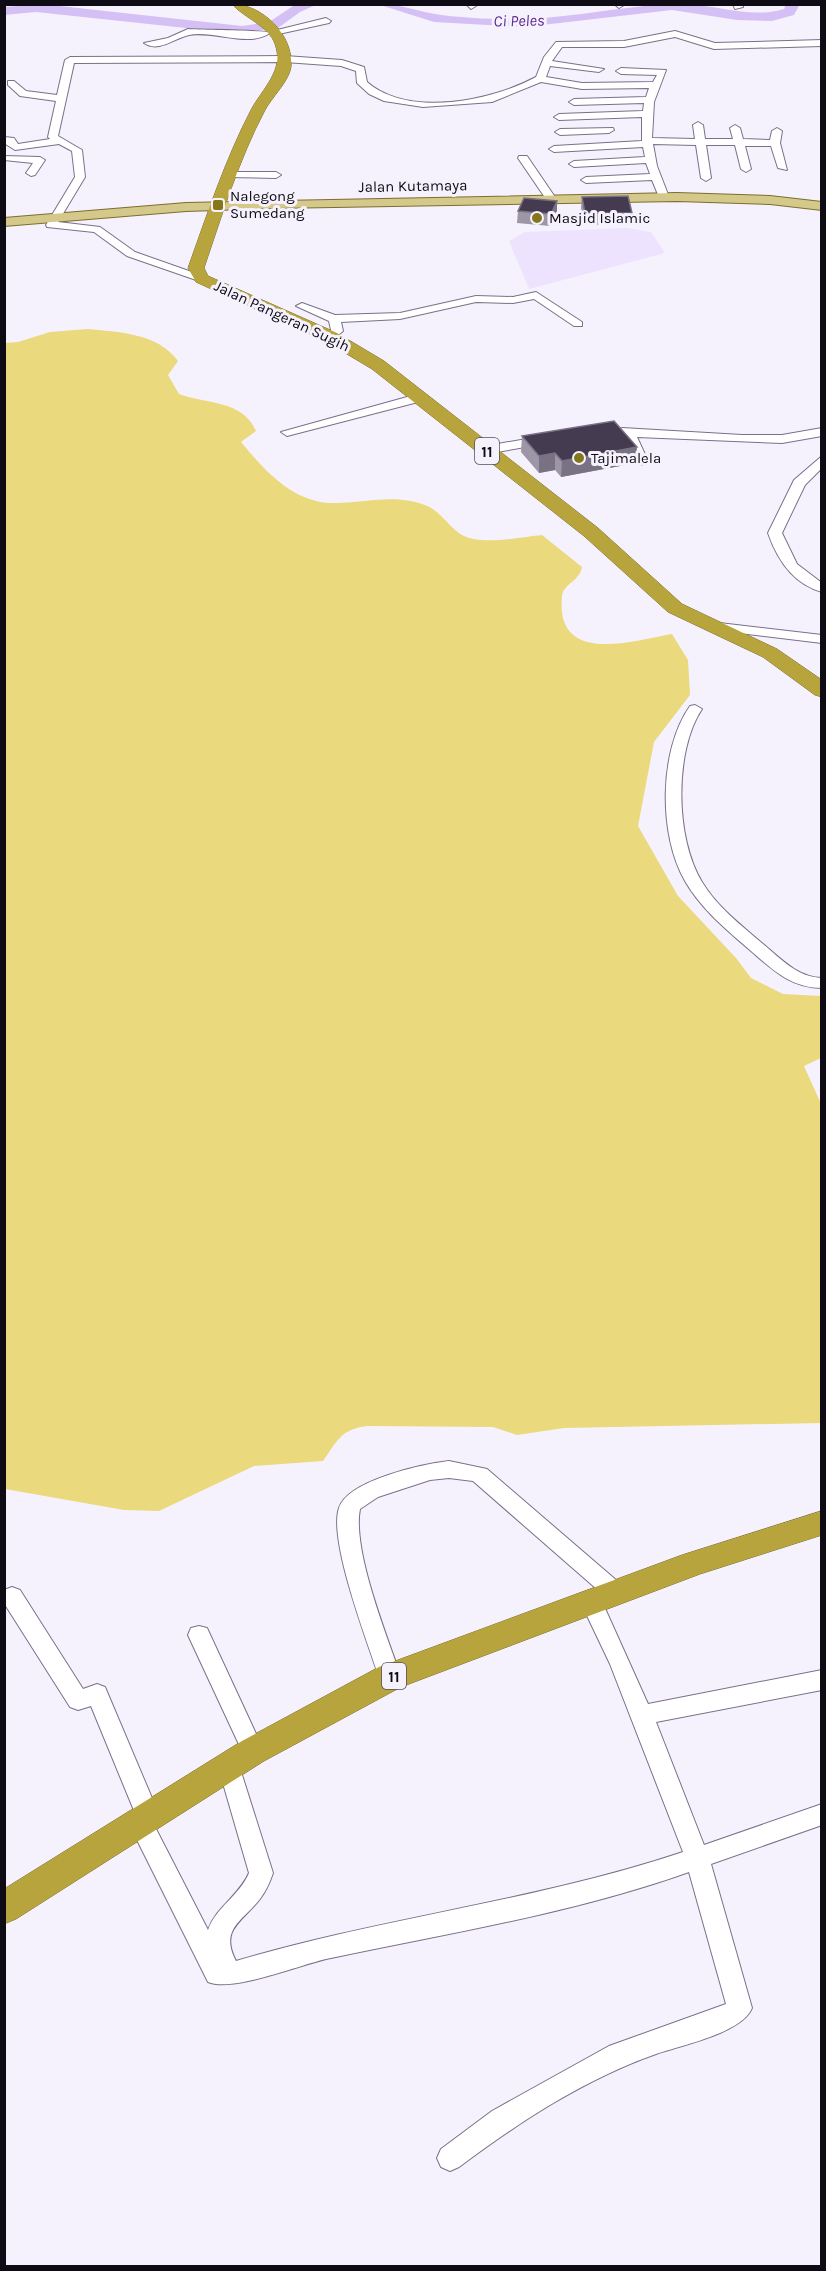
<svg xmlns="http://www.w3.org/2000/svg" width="826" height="2271" viewBox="0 0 826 2271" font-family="Karla,sans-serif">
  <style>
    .built { fill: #ede3fe }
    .green { fill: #ead97d }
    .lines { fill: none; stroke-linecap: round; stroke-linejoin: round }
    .river { fill: #d5c0f5; fill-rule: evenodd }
    .minor-casing { stroke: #7a7089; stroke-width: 2 }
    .major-casing { stroke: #7c6e2e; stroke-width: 2 }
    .highway-casing { stroke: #7c6e2e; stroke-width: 1 }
    .minor { fill: #fff; fill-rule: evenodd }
    .major { fill: #d4c88a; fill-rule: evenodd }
    .highway { fill: #b7a43c; fill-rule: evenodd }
    .wall { fill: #9d96a7 }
    .shaded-wall { fill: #797285 }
    .building { fill: #443b51; stroke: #797285; stroke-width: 1.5 }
    .poi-dot { fill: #86761a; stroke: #f6f2fd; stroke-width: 2 }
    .labels { text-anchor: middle; stroke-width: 6; stroke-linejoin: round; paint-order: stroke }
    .far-street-label { font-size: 15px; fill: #0f0b14; stroke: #f6f2fd }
    .far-poi-label { font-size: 15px; fill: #0f0b14; stroke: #f6f2fd; text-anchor: start }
    .far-water-label { font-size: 16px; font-style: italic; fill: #5e2c90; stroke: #f6f2fd }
    .shield { fill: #f6f2fd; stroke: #54505a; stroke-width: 1.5 }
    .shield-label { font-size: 16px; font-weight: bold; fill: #0f0b14 }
  </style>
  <rect width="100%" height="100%" fill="#f6f2fd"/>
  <path class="built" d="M 627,228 L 651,232 L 665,253 L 529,289 L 509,241 L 525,232 Z"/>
  <path class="green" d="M 87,329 C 118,332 158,333 178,361 L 168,375 L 179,394 C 206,404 243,400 256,431 L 241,442 C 266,472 295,505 338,503 C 367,502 396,494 425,505 C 440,510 450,529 464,536 C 482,545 523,537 542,535 L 582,567 C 580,581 564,583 562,596 C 555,666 632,641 672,634 L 688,660 L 690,695 L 654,742 L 638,826 L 678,896 L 736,958 L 751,978 L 783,994 L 821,996 L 821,1058 L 804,1066 L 822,1106 L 821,1423 L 564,1428 L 517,1435 L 493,1427 L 367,1426 C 341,1429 337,1441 323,1461 L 254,1466 L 159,1511 L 124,1510 L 5,1489 L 5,343 L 18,342 L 50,332 Z"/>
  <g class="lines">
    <g class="river">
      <path d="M 42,4 L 242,26 L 269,22 L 296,4 L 318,4 L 300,12 L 278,28 L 242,34 L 36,12 L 4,15 L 4,7 Z"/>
      <path d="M 377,4 C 399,4 413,10 435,14 C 461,18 499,20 526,19 C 579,17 631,4 684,4 C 718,5 750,19 784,9 L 786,4 L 800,4 L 794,15 L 772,21 L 737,20 L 672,10 L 525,27 L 434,22 Z"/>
    </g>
    <defs>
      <g id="minor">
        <path d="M 466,4 L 476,4 L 476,6 L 471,9 Z"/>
        <path d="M 614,4 L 624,4 L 624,5 L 619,8 Z"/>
        <path d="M 733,4 L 743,4 L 743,7 L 735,9 Z"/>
        <path d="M 326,18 L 331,21 L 329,23 L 274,35 L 269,32 Z"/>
        <path d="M 188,29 C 200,30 265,30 270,33 C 248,48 213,30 189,35 C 175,38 158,53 144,43 L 168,38 Z"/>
        <path d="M 675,31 L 715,43 L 822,40 L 822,46 L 714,49 L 675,37 L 624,47 L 562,47 L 552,61 L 604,69 L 599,72 L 550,66 L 546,77 L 582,83 L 653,82 L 657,75 L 621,74 L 616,71 L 621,68 L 666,70 L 654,102 L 652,138 L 695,139 L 693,125 L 698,122 L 703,125 L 705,139 L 733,139 L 730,128 L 735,125 L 740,128 L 743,139 L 770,140 L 772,131 L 777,128 L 782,131 L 780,143 L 787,170 L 778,168 L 771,146 L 745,146 L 751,169 L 746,172 L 741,169 L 735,145 L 706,145 L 711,178 L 706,181 L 701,178 L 696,145 L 653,144 L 657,166 L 669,197 L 664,200 L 659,197 L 652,180 L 586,183 L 581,180 L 586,177 L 650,174 L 646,163 L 574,167 L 569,164 L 574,161 L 645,157 L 643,147 L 554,152 L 549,149 L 554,146 L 642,141 L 642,117 L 559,120 L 554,117 L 559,114 L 643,111 L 644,103 L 574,105 L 569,102 L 574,99 L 646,97 L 649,88 L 582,89 L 541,82 L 492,102 L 423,107 L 384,101 L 369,94 L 357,83 L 356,71 L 341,66 L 285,62 L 74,63 L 58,136 L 82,150 L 85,177 L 58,222 L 100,227 L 135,252 L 206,277 L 206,281 L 202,282 L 127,256 L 94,232 L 47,227 L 46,225 L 75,177 L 72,151 L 59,144 L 15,150 L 4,143 L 4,137 L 14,138 L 18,144 L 50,139 L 48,137 L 56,101 L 20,96 L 8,85 L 8,81 L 14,81 L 26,91 L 57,95 L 65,60 L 70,57 L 285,56 L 342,60 L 364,67 L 367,82 C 409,118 491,101 536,77 L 544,57 L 556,42 L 624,41 Z"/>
        <path d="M 613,128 L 614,130 L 609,133 L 560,135 L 555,132 L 560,129 Z"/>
        <path d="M 4,156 L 40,157 L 45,160 L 35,175 L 31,176 L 26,173 L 33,163 L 4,160 Z"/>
        <path d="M 519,156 L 527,156 L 557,200 L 556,202 L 548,202 L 518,158 Z"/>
        <path d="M 231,172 L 276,172 L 281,175 L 276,178 L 227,177 L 227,173 Z"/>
        <path d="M 536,292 L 582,322 L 582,326 L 574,326 L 534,299 L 513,303 L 476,302 L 400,319 L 341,322 L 343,331 L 331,341 L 325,337 L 331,330 L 329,321 L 296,306 L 302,303 L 335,315 L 400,313 L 476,296 L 513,297 Z"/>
        <path d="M 418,394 L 424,398 L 422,401 L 287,436 L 281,432 Z"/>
        <path d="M 622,428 L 742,435 L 782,435 L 822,428 L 822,436 L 782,443 L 637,437 L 648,461 L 642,465 L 636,461 L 628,443 L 616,432 Z"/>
        <path d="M 544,436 L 550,440 L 548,443 L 486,454 L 480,450 L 486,446 Z"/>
        <path d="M 822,456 L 822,468 L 805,485 L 782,533 L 797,564 L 822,583 L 822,592 C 793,584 777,559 768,533 L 794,480 Z"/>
        <path d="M 711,622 L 822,635 L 822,643 L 706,629 L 704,626 Z"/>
        <path d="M 695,705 L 702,709 C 674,751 675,838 702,882 C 717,907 741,925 763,944 C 781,959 797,977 822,978 L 822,988 C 791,988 773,970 751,951 C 727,930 701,909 685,881 C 658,834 659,750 690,706 Z"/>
        <path d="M 449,1461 L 487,1469 L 623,1586 L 626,1592 L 623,1598 L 615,1601 L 607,1598 L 473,1481 L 449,1478 L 430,1480 L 378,1497 L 360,1509 C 352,1550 387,1636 401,1677 L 398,1684 L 390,1687 L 382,1684 L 379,1677 C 368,1643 328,1540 339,1508 C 348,1480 423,1464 449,1461 Z"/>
        <path d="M 12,1587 L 20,1590 L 83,1689 L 97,1684 L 105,1687 L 160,1817 L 154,1825 L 208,1930 C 216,1907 240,1895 249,1873 L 218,1766 L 221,1759 L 229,1756 L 237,1759 L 273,1873 C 270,1882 266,1891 260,1899 C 243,1921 219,1929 236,1961 C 384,1917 537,1901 683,1852 L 610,1664 L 580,1601 L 583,1595 L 591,1592 L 599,1595 L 648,1704 L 822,1670 L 822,1690 L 656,1722 L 704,1845 L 822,1804 L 822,1825 L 711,1864 L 752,2008 C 742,2033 682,2045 656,2054 C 585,2079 519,2122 459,2167 L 450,2171 L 441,2167 L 437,2158 L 441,2149 L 492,2111 L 609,2046 L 726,2004 L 689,1872 C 571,1914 448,1933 326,1959 C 297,1966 232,1992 208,1982 L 128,1822 L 135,1813 L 91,1706 L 78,1710 L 70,1707 L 4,1603 L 4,1590 Z"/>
        <path d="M 199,1626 L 207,1628 L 264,1751 L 261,1758 L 253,1761 L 245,1758 L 242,1751 L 188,1635 L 191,1628 Z"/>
      </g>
      <path id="major" d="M 677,193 L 770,196 L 822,202 L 822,210 L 770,204 L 677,201 L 276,208 L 186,211 L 4,226 L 4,218 L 186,203 Z"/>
      <g id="highway">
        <path d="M 232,4 C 262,4 294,35 291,67 C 289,81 272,97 265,110 C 239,159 222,215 204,268 L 208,276 L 337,333 L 384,361 L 598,528 L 682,604 L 777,649 L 822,680 L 822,697 L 815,695 L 763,657 L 668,612 L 584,536 L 372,369 L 325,341 L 196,282 L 188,268 C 207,215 225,160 251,110 C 262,89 285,70 275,44 C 269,26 244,18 232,4 Z"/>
        <path d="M 822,1511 L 822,1535 L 700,1574 L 401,1687 L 264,1761 L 16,1919 L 4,1924 L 4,1889 L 242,1741 L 379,1667 L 682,1555 Z"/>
      </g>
    </defs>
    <use href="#minor" class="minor-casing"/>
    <use href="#major" class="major-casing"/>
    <use href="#highway" class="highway-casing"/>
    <use href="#minor" class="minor"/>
    <use href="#major" class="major"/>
    <use href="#highway" class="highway"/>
  </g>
  <g class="wall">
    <path d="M 582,197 L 632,213 L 631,224 L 584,225 L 581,208 Z"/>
    <path d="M 557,201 L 557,213 L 550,226 L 517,223 L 518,211 Z"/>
    <path d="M 522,436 L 636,463 L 561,477 L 555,470 L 539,473 L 521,452 Z"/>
  </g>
  <g class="shaded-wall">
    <path d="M 557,201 L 557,213 L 550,226 L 551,214 Z"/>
    <path d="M 637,447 L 636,463 L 561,477 L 562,461 Z"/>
    <path d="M 555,453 L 555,470 L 539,473 L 539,456 Z"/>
  </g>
  <g class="building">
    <path d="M 628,196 L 632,213 L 585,213 L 582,197 Z"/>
    <path d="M 524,198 L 557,201 L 551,214 L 518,211 Z"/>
    <path d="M 614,421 L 637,447 L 562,461 L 555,453 L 539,456 L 522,436 Z"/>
  </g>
  <g class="poi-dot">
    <rect x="212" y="199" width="12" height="12" rx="3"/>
    <circle cx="537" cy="218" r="6"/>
    <circle cx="579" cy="458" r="6"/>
  </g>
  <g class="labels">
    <g class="far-street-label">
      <text transform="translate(413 186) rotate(-1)" y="5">Jalan Kutamaya</text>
      <text transform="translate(282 316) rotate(25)" y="5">Jalan Pangeran Sugih</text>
    </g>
    <g class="far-poi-label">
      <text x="230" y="201">Nalegong<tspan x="230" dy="17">Sumedang</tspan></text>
      <text x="549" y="223">Masjid Islamic</text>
      <text x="591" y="463">Tajimalela</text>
    </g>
    <g class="far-water-label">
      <text transform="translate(519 20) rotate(-1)" y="6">Ci Peles</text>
    </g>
    <g class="shield">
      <rect x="475" y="438" width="24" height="26" rx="4.5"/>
      <rect x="382" y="1663" width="24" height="26" rx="4.5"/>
    </g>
    <g class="shield-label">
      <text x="487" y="457">11</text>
      <text x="394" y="1682">11</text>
    </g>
  </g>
  <rect width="826" height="2271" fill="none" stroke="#0f0b14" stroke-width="12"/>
</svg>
